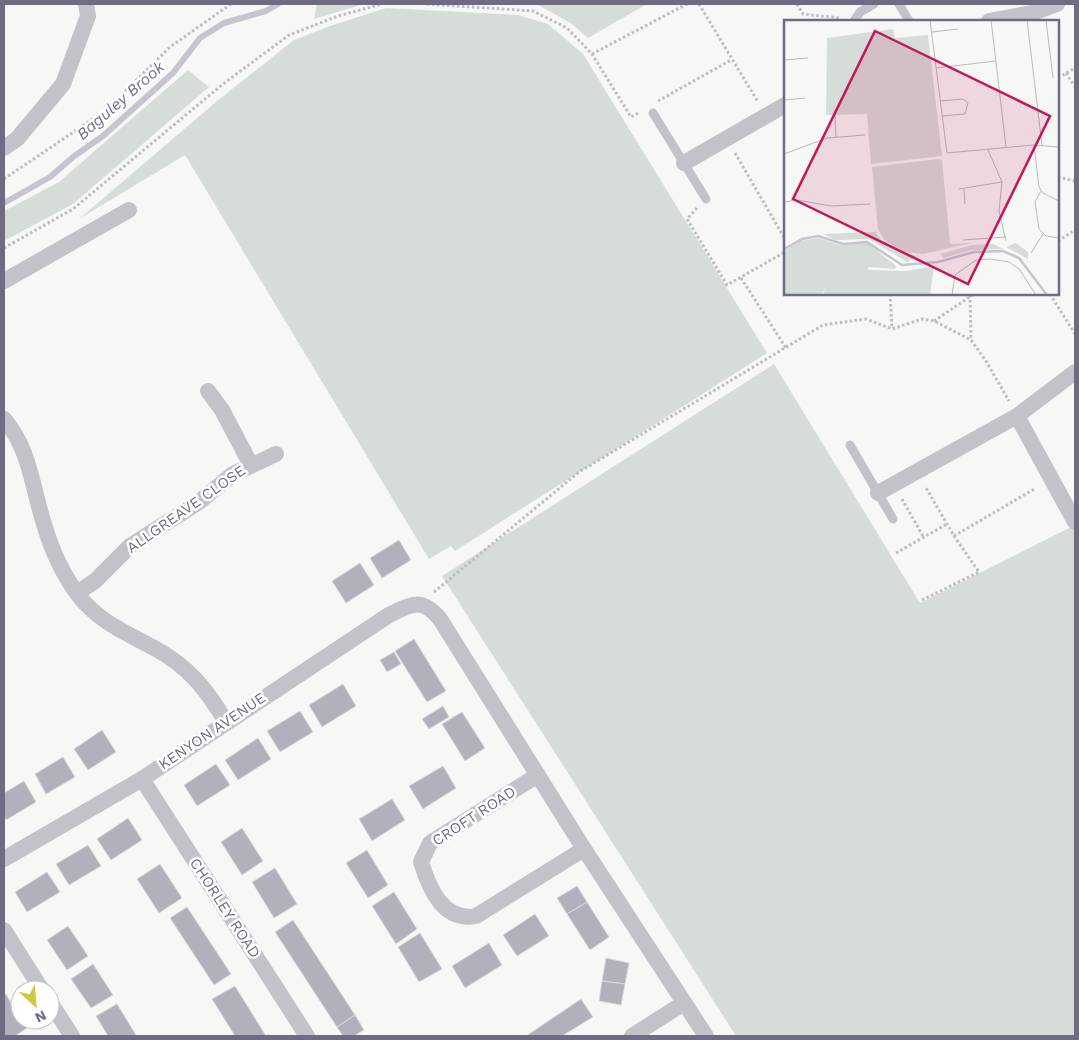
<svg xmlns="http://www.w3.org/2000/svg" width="1079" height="1040" viewBox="0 0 1079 1040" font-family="'Work Sans',sans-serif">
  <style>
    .green { fill: #d6ddd9 }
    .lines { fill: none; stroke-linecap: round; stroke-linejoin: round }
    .stream { stroke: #c5c5d0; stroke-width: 6 }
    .building { fill: #b2b0bb; stroke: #d9dad9 }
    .path { stroke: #bdbcc1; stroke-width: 3; stroke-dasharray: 2.5 2.5; stroke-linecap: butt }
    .lane { stroke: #c3c2c9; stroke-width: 9 }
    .street { stroke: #c3c2c9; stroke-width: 16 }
    .labels { text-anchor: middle; stroke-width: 5; stroke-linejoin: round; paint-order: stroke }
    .street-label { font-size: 15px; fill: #6f6b84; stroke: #fff }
    .water-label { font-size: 16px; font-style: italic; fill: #71728d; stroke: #fff }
    .inset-river { fill: none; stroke: #c5c5d0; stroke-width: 2.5 }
    .inset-road { fill: none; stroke: #b9b8c1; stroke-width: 1 }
    .view { fill: #c2185b; fill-opacity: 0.15; stroke: #c2185b; stroke-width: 2.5 }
    .inset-edge { fill: none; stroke: #6f6b84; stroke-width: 2.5 }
  </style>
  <rect width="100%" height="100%" fill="#f7f8f6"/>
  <g class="green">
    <path d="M 317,4 L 364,4 L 314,19 Z"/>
    <path d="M 514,4 L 647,4 L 588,38 L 572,24 L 538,5 Z"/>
    <path d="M 386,8 L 518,15 L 548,24 L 583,54 L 767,353 L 455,551 L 451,546 L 429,559 L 185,155 L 79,219 L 217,101 L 294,40 L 330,26 Z"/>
    <path d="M 188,70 L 209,87 L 73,204 L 4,241 L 4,211 L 59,182 Z"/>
    <path d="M 774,364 L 920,603 L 1075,525 L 1075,1036 L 736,1036 L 442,576 Z"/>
  </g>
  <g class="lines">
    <path class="stream" d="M 4,203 L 50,177 L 73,157 L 103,136 L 173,73 L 200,38 L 224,23 L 266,11 L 278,4"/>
  </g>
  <g class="building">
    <path d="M 399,540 L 411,560 L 382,578 L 370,558 Z"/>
    <path d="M 360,563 L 374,585 L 346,603 L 332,581 Z"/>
    <path d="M 414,639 L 446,691 L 427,702 L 395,651 Z"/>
    <path d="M 394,652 L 401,664 L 387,672 L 380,660 Z"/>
    <path d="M 343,684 L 356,706 L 322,727 L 309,705 Z"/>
    <path d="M 443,706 L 449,717 L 429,729 L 422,719 Z"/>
    <path d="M 300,711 L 313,732 L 280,752 L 267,731 Z"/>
    <path d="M 462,712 L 485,748 L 465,761 L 442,724 Z"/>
    <path d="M 102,730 L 116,752 L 88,770 L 74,749 Z"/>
    <path d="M 258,738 L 271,759 L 238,780 L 225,760 Z"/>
    <path d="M 63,757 L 75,777 L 46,794 L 35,774 Z"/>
    <path d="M 216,764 L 230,785 L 197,806 L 184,785 Z"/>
    <path d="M 443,766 L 456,788 L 423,809 L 409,786 Z"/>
    <path d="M 24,781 L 36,802 L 6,820 L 4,815 L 4,793 Z"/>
    <path d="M 392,799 L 405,820 L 372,841 L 359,819 Z"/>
    <path d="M 128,818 L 142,840 L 111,860 L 97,839 Z"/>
    <path d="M 242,828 L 263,861 L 242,875 L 221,842 Z"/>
    <path d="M 88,845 L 101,866 L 69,885 L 56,864 Z"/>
    <path d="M 367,850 L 388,885 L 368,898 L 346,863 Z"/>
    <path d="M 160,864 L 182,898 L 159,913 L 137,879 Z"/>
    <path d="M 275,868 L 297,904 L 274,918 L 252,882 Z"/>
    <path d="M 47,872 L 60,892 L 27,912 L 15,892 Z"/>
    <path d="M 577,886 L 587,902 L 567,914 L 557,898 Z"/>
    <path d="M 394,892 L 417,929 L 396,944 L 372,906 Z"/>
    <path d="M 587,902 L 609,937 L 590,950 L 567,914 Z"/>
    <path d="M 187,907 L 231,974 L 214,985 L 170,918 Z"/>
    <path d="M 535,914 L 549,936 L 517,956 L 503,935 Z"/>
    <path d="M 293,920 L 355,1015 L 337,1027 L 275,932 Z"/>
    <path d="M 68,926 L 88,956 L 67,970 L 47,940 Z"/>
    <path d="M 420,933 L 442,969 L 419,982 L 398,947 Z"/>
    <path d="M 489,943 L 502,965 L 465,988 L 452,966 Z"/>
    <path d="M 606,958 L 629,963 L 625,984 L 602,981 Z"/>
    <path d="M 93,964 L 113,995 L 91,1008 L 71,979 Z"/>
    <path d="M 602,981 L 625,984 L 621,1005 L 599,1001 Z"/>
    <path d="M 235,986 L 266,1036 L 269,1034 L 270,1036 L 235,1036 L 212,999 Z"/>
    <path d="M 6,994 L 20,1020 L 27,1028 L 15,1036 L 4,1036 L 4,995 Z"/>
    <path d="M 581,999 L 593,1017 L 562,1036 L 526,1036 Z"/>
    <path d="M 117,1004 L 136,1035 L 134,1036 L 108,1036 L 96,1016 Z"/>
    <path d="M 355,1015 L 364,1030 L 354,1036 L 343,1036 L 337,1027 Z"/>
  </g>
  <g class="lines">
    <g class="path">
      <path d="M 427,4 L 533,11 L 567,28 L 592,54 L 631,117 L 640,112"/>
      <path d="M 699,4 L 758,102"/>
      <path d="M 797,4 L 803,14 L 840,18"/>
      <path d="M 592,54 L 687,4"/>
      <path d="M 1066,73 L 1075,87"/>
      <path d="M 1058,78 L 1075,68"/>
      <path d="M 658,101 L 731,60"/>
      <path d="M 735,153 L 785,239"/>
      <path d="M 1058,177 L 1075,181"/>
      <path d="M 4,179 L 106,110 L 170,47 L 231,4"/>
      <path d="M 697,208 L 687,219 L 727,285 L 785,252"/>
      <path d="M 1058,241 L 1075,230"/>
      <path d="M 4,248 L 73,209 L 223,84 L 289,35 L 338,16 L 382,4"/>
      <path d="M 741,278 L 786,348"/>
      <path d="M 890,294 L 892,329"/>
      <path d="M 1050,294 L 1075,334"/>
      <path d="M 970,295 L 971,339"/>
      <path d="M 934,321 L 974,294"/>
      <path d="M 902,499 L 924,538"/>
      <path d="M 954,536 L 1036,488"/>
      <path d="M 896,553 L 947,524"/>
      <path d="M 434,592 L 579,472 L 823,325 L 866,319 L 892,329 L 922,319 L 934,321 L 971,340 L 986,361 L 1009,401"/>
      <path d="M 922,600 L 979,572 L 954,536 L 925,486"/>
    </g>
    <g class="lane">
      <path d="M 899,4 L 909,21"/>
      <path d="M 854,21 L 860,12 L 874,4"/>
      <path d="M 653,113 L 706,199"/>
      <path d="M 850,445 L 893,519"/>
    </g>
    <g class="street">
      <path d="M 989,21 L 1032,13 L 1057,4"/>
      <path d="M 4,148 L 17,139 L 63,84 L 88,16 L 86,4"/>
      <path d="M 684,163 L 785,105"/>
      <path d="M 4,281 L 129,210"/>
      <path d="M 208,391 L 222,410 L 251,465"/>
      <path d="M 1017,416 L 1075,522"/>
      <path d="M 4,419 C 30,449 32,487 44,524 C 51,548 63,575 79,596 C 99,622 127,633 156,649 C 189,667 207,690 226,722"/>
      <path d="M 878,493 L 1017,416 L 1075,372"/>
      <path d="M 77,593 L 95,581 L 130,546 L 199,502 L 233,474 L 276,454"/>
      <path d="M 538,775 L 430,843 L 421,862 C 429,888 443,922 476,916 L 584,849"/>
      <path d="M 142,779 L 307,1036"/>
      <path d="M 4,859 L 142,779 L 389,615 C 412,604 421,597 440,619 L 584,849 L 706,1036"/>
      <path d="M 4,930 L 42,990"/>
      <path d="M 50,1002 L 72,1036"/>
      <path d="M 632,1036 L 684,1003"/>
    </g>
  </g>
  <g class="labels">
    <g class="street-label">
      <text transform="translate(186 509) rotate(-35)" y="5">ALLGREAVE CLOSE</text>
      <text transform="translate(212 731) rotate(-34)" y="5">KENYON AVENUE</text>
      <text transform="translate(474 816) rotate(-33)" y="5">CROFT ROAD</text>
      <text transform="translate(225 908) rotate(57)" y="5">CHORLEY ROAD</text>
    </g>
    <g class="water-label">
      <text transform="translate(120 100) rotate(-41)" y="6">Baguley Brook</text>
    </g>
  </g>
  <g transform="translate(784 20)">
    <rect width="275" height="275" fill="#f7f8f6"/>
    <path d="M 109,9 L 111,18 L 144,15 L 158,136 L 87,144 L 83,94 L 42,95 L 43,18 ZM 154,139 L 158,140 L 166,224 L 188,223 L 139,234 L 122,232 L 101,221 L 94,209 L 88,147 ZM 92,212 L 97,221 L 120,234 L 134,236 L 123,242 L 85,219 L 51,220 L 39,214 ZM 34,218 L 56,225 L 84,223 L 112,246 L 111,249 L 84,247 L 84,250 L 122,251 L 150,246 L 146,275 L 39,275 L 42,267 L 38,275 L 0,275 L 0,231 L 15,221 ZM 232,223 L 244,232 L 244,239 L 222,227 ZM 209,224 L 220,229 L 188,230 L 159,238 L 157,234 L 188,225 Z" fill="#d6ddd9"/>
    <path class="inset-river" d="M 0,229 L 18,219 L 34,216 L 59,224 L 83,222 L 118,245 L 154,242 L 190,232 L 219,231 L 235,238 L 263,275"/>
    <path class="inset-road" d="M 146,0 L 163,133 L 250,125 L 275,127M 207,0 L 222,127M 243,0 L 258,125M 262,0 L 269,58M 148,12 L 174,9M 0,40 L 24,38M 152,48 L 212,41M 0,80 L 21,78M 156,81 L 179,79 L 184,83 L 181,94 L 158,96M 51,95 L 52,117M 250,125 L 255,167 L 259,173 L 275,181M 204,130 L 218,162 L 215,191 L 222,221M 0,134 L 43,118 L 81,115M 175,169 L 218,162M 180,169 L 181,184M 257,171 L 251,182 L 255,209 L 262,216 L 275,218M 0,182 L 13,180 L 47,186 L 86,184M 179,220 L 222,217M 247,233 L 259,214M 168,275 L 171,255 L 192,240 L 206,239 L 225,242 L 235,249 L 252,275"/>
    <path class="view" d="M 91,11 L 266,96 L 184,264 L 9,179 Z"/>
    <rect width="275" height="275" class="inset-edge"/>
  </g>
  <rect width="1079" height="1040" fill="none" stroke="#6f6b84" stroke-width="10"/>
  <g transform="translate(35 1005) rotate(154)"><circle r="24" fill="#ffffff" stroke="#c5c4ce"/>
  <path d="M0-4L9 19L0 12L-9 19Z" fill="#d0c83f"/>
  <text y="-8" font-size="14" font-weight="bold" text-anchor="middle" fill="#6f6b84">N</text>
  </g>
</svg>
